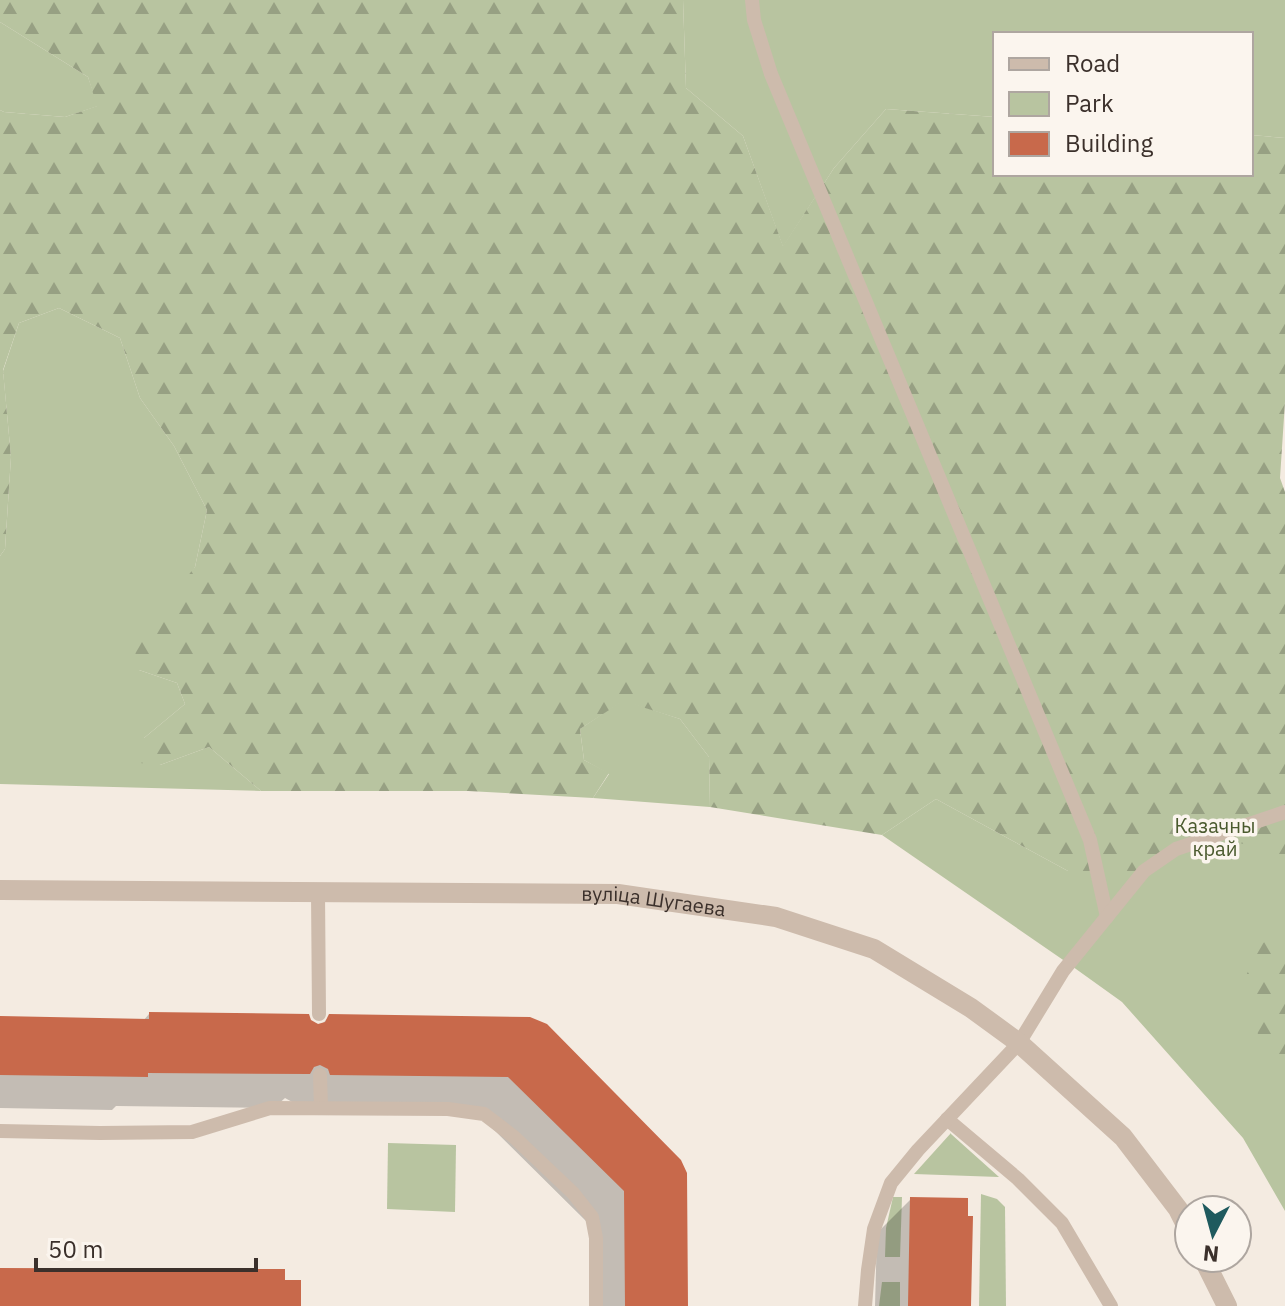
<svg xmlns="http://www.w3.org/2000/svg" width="1285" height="1306" viewBox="0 0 1285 1306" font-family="'IBM Plex Sans',sans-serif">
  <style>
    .green { fill: #b8c4a0 }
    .forest { fill: url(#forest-firs) }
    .shadow { fill: #0003 }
    .building { fill: #c8694b }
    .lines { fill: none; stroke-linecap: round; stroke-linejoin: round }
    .service { stroke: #cdbbac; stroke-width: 14 }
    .minor { stroke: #cdbbac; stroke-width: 20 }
    .labels { text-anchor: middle; stroke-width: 7; stroke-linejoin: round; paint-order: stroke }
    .park-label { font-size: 20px; fill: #4a5a2e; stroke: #fbf5ee }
    .street-label { font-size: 20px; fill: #3b302b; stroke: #fbf5ee }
  </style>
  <defs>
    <pattern id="forest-firs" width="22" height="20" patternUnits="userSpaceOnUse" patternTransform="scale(2)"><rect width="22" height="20" fill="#b8c4a0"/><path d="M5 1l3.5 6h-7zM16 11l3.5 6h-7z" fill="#97a083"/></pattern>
  </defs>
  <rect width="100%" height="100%" fill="#f4ebe1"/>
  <g class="green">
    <path d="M 683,0 L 1285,0 L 1285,138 L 1251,135 L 1251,34 L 995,34 L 995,117 L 886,109 L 834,168 L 783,247 L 743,136 L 686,88 Z"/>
    <path d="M 0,22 L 88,77 L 98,106 L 65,117 L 4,112 L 0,110 Z"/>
    <path d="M 59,308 L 120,338 L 140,398 L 174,446 L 207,510 L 195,567 L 139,670 L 177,683 L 185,704 L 144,738 L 160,765 L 209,747 L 261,791 L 0,784 L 0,556 L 5,549 L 11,457 L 3,371 L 19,323 Z"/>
    <path d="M 623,700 L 680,719 L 709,757 L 710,807 L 593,798 L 609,774 L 584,760 L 580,729 Z"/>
    <path d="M 1285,749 L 1285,1211 L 1243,1138 L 1122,1002 L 1069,964 L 882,835 L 936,799 L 1068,871 L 1129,788 Z"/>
    <path d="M 951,1133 L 951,1134 L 999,1177 L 914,1174 Z"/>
    <path d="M 388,1143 L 456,1145 L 455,1212 L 387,1209 Z"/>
    <path d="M 981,1194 L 997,1199 L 1005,1207 L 1006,1306 L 979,1306 Z"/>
    <path d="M 893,1197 L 902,1197 L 900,1257 L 885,1257 L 886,1228 Z"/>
    <path d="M 882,1282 L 900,1282 L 900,1306 L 879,1306 Z"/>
  </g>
  <g class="forest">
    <path d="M 0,0 L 683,0 L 686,88 L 743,136 L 783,246 L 834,168 L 886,109 L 995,117 L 995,174 L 1251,174 L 1251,135 L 1285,138 L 1285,402 L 1280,478 L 1285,492 L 1285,876 L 1247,845 L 1186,828 L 1144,871 L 1068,871 L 936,799 L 882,835 L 710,807 L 709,757 L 680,719 L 623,701 L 580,729 L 584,760 L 609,773 L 593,798 L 468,791 L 261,791 L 209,747 L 160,765 L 140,763 L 144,738 L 185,704 L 177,683 L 139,670 L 133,643 L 195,567 L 207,510 L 174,446 L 140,398 L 120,338 L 59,308 L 19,323 L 3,370 L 11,457 L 5,549 L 0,556 L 0,110 L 4,112 L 65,117 L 97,106 L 88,77 L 0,22 Z"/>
    <path d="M 1285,935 L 1285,1074 L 1261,1042 L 1240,988 L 1262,943 Z"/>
  </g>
  <g class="shadow">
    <path d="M 149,1014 L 309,1021 L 321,1025 L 330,1016 L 546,1026 L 686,1306 L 591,1306 L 590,1225 L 474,1110 L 294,1103 L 285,1098 L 274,1108 L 116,1106 L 112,1110 L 0,1108 L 0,1018 L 143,1021 Z"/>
    <path d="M 911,1199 L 969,1306 L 875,1306 L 877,1233 Z"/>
  </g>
  <g class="building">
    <path d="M 149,1012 L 309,1014 L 311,1020 L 318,1024 L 325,1022 L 329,1014 L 530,1017 L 547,1024 L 681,1160 L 687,1173 L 688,1306 L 625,1306 L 624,1191 L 508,1077 L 330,1075 L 328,1069 L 320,1065 L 314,1067 L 310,1074 L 148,1073 L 148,1077 L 0,1075 L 0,1016 L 149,1019 Z"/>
    <path d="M 910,1197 L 968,1198 L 968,1216 L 973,1216 L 971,1306 L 908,1306 Z"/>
    <path d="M 0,1268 L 285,1269 L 285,1280 L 301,1280 L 301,1306 L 0,1306 Z"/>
  </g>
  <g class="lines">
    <g class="service">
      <path d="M 752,0 L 754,20 L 771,74 L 1090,840 L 1107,917"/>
      <path d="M 318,893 L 319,1014"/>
      <path d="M 320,1075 L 321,1108"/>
      <path d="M 947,1119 L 1018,1179 L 1062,1223 L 1111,1306"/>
      <path d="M 0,1131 L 100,1133 L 192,1132 L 270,1108 L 448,1109 L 484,1114 L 514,1137 L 573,1193 L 592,1217 L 596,1238 L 596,1306"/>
      <path d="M 865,1306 L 868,1270 L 874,1229 L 891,1183 L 918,1150 L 1019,1043 L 1063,971 L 1144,871 L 1176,849 L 1285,812"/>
    </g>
    <g class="minor">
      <path id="s1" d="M 0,890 L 618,894 L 776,917 L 874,949 L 971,1008 L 1019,1043 L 1123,1137 L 1178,1209 L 1189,1231"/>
      <path d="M 1203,1258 L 1227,1306"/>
    </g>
  </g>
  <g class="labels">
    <g class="park-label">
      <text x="1215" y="833">Казачны<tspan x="1215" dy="23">край</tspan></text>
    </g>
    <g class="street-label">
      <text dy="7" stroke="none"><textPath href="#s1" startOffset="654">вуліца Шугаева</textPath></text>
    </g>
  </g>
  <rect x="993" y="32" width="260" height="144" fill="#fbf5ee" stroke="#aea6a0" stroke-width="2"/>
  <rect x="1009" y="58" width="40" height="12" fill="#cdbbac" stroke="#aea6a0" stroke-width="2"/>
  <text x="1065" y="72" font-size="24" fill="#3b302b">Road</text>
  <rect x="1009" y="92" width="40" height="24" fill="#b8c4a0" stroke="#aea6a0" stroke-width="2"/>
  <text x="1065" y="112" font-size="24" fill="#3b302b">Park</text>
  <rect x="1009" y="132" width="40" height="24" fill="#c8694b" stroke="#aea6a0" stroke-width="2"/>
  <text x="1065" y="152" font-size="24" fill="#3b302b">Building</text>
  <g transform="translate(1213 1234) rotate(186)"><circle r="38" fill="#fbf5ee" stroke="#aea6a0" stroke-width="2"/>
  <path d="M0-6L14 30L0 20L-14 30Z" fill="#1f5a5e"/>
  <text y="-12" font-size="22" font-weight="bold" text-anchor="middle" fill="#3b302b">N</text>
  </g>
  <path d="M36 1258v12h220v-12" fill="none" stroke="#3b302b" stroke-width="4"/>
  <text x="48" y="1258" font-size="24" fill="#3b302b" stroke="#fbf5ee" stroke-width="6" paint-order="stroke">50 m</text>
</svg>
